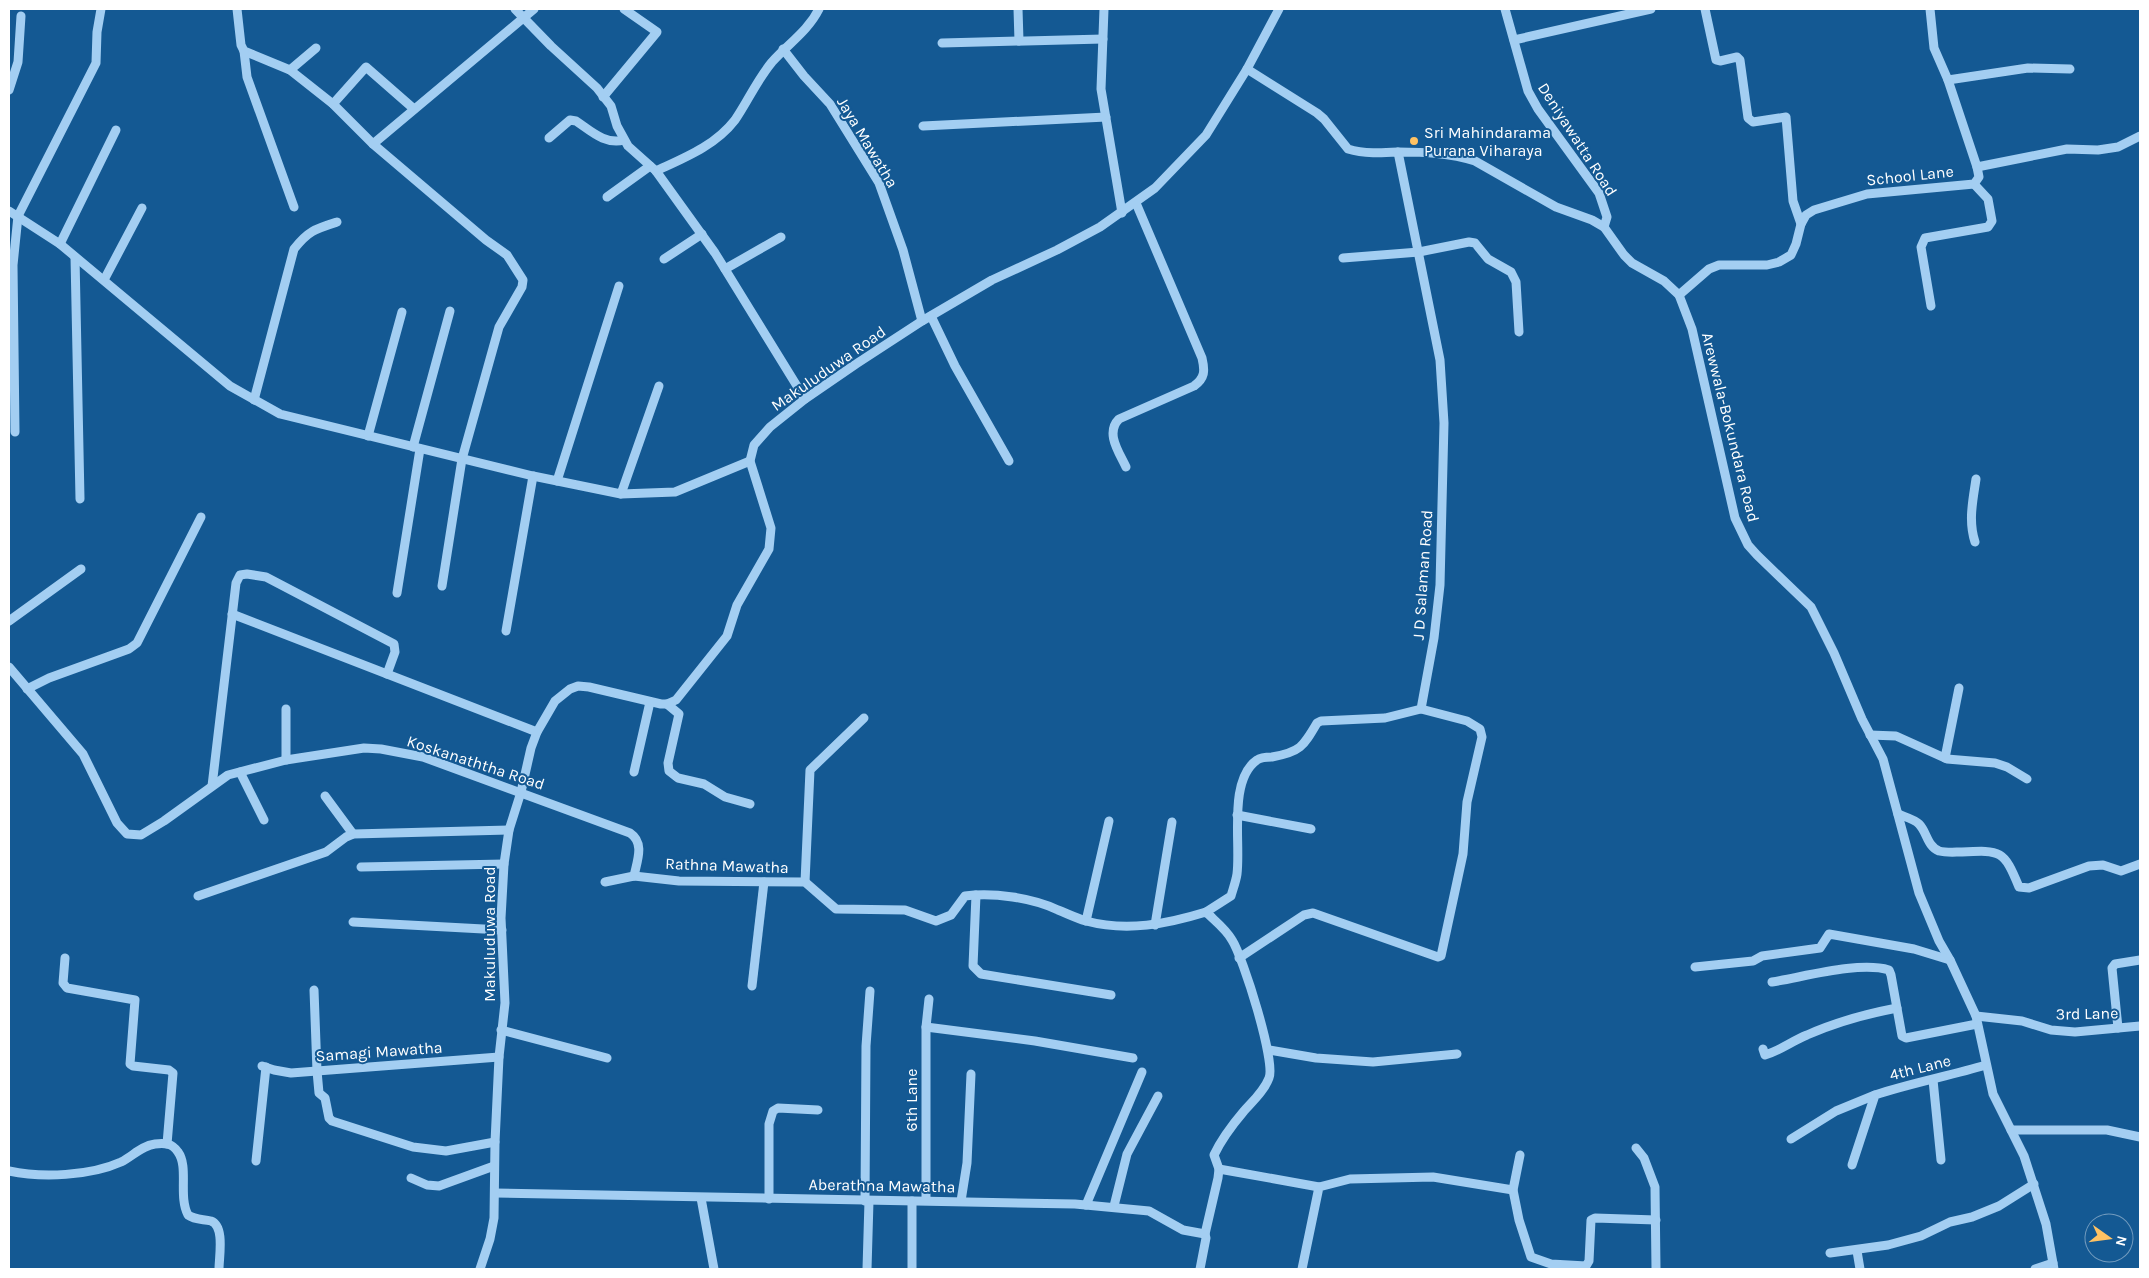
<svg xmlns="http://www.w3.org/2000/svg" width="2149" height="1278" viewBox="0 0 2149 1278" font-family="Karla,sans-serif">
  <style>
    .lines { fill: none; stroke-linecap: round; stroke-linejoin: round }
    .minor { stroke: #a3cef2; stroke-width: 9 }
    .poi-dot { fill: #ffc263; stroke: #145993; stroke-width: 2 }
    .labels { text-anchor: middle; stroke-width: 4; stroke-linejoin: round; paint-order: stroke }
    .poi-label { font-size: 16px; fill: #fff; stroke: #145993; text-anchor: start }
    .street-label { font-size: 16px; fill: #fff; stroke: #145993 }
  </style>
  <rect width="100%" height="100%" fill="#145993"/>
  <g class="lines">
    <g class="minor">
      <path d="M 237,9 L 241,45 L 244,51 L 290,70 L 333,104 L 373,144 L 486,240 L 507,255 L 523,280 L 522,287 L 499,327 L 462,459 L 442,586"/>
      <path d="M 515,9 L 551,46 L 597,88 L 611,106 L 617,126 L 628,146 L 656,171 L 715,253 L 805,399"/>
      <path d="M 1018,9 L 1019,41"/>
      <path d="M 1104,9 L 1101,89 L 1122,213"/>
      <path d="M 1505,9 L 1528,91 L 1538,109 L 1599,193 L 1607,217 L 1604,227"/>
      <path d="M 1705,9 L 1716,60 L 1720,61 L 1737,57 L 1740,60 L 1748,118 L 1753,122 L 1786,117 L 1793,201 L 1801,224"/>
      <path d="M 1514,40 L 1651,9"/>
      <path d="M 942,43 L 1103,39"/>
      <path d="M 783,49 L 804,76 L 830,104 L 879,183 L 903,250 L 922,321"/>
      <path d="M 244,51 L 247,77 L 294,207"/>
      <path d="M 1247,69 L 1317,113 L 1324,119 L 1348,149 C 1364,154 1382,153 1398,152 C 1424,152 1450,153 1475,161 L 1556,207 L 1592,220 L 1604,227 L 1624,255 L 1632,263 L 1664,281 L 1679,295 L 1692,329 L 1735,518 L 1748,545 L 1757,555 L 1811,607 L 1834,653 L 1862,719 L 1883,759 L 1919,893 L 1939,941 L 1950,960 L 1976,1016 L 1993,1094 L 2024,1156 L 2046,1224 L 2054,1269"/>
      <path d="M 290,70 L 316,48"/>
      <path d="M 1948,80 L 2028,68 L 2070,69"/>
      <path d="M 9,90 L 18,62 L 21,16"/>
      <path d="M 603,97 L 657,32 L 624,9"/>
      <path d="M 333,104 L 366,67 L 414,109"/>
      <path d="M 923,126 L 1106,117"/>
      <path d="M 549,138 L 570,120 L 576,121 C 591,131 605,145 624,140"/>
      <path d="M 373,144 L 534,9"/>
      <path d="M 1977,167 L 2067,149 L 2098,150 L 2118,147 L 2140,136"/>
      <path d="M 656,171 C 684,158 715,146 735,120 C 748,101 757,80 772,62 C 788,44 808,31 819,9"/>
      <path d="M 607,197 L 650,166"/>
      <path d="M 9,211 L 60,244 L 230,386 L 280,414 L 533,476 L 621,494 L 675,492 L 750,461"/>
      <path d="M 60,244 L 116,130"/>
      <path d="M 75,257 L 80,499"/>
      <path d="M 1343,258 L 1419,252 L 1469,242 L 1475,243 L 1488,259 L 1511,272 L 1516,282 L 1519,332"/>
      <path d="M 664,259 L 702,234"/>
      <path d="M 725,269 L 781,237"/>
      <path d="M 104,280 L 142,208"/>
      <path d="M 1679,295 L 1709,269 L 1719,265 L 1767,265 L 1779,262 L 1791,255 L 1796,244 L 1801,224 L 1806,215 L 1814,210 L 1867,194 L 1974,184 L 1979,177 L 1977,167 L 1948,80 L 1934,48 L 1930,9"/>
      <path d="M 1931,306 L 1921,247 L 1925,238 L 1988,227 L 1992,221 L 1988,199 L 1974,184"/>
      <path d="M 931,316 L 955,366 L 1009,461"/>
      <path d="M 254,400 L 294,249 C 308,231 315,229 337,222"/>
      <path d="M 15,432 L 13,265 L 18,216 L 96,63 L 97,32 L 101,9"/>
      <path d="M 368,436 L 402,312"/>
      <path d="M 413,447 L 450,311"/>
      <path d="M 1126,467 C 1119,452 1105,433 1119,419 L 1194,386 C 1205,378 1205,371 1202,358 L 1136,203"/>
      <path d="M 557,481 L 619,286"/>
      <path d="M 621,494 L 659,386"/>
      <path d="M 1975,542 C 1968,521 1973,500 1976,479"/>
      <path d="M 397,593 L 420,449"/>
      <path d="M 232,614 L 537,732"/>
      <path d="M 9,621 L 81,569"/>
      <path d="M 506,631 L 533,476"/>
      <path d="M 9,667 L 83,754 L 117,823 L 127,834 L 141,835 L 164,821 L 228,775 L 286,760 L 364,748 L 381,749 L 423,757 L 630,833 C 645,843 637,861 634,876"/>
      <path d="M 27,689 L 49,678 L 129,649 L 137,643 L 201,517"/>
      <path d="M 667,704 L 679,714 L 668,763 L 669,771 L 678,778 L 704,784 L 725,797 L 750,804"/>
      <path d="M 286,709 L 286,760"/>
      <path d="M 1870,735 L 1896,736 L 1947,759 L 1995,763 L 2007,767 L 2027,779"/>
      <path d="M 1945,758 L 1959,688"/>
      <path d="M 240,772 L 264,820"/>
      <path d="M 634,772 L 650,702"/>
      <path d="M 212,786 L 236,583 L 240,575 L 247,574 L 266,577 L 394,644 L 395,652 L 387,674"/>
      <path d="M 325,796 L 353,834"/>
      <path d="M 1898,814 C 1905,817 1914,819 1919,824 C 1927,832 1927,846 1939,851 C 1947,853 1955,852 1962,852 C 2001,850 2004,850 2019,887 L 2029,888 L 2089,866 L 2103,865 L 2121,871 L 2140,864"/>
      <path d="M 1237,815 L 1311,829"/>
      <path d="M 361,867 L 504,864"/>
      <path d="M 805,882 L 810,770 L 864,718"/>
      <path d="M 976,895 L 973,966 L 981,974 L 1111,995"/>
      <path d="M 198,896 L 326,852 L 346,837 L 353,834 L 509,830"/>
      <path d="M 1206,912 L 1231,896 C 1233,889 1236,881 1237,874 C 1241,843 1228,780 1257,760 C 1261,757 1267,757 1272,757 C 1300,752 1303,747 1317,723 L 1321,721 L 1385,718 L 1421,709 L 1434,638 L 1440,585 L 1444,423 L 1440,360 L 1398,152"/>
      <path d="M 1086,921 L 1109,821"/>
      <path d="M 353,922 L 502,930"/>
      <path d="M 1155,925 L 1172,822"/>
      <path d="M 65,958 L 63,983 L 67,988 L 135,1000 L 130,1064 L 133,1066 L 169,1070 L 173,1073 L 167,1144"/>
      <path d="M 1239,958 L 1304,915 L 1313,913 L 1438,957 L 1441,956 L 1463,854 L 1467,802 L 1482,737 L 1480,729 L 1467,721 L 1421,709"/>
      <path d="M 1695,967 L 1753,961 L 1762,956 L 1820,948 L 1829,934 L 1914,949 L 1950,960"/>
      <path d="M 1772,982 C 1804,977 1859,961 1889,970 L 1891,975 L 1902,1036 L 1906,1038 L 1977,1024"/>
      <path d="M 752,986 L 764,882"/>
      <path d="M 314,990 L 317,1071 L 319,1093 L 325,1098 L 329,1118 L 332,1121 L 413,1147 L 446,1151 L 495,1142"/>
      <path d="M 1976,1016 L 2022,1021 L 2051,1030 L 2075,1032 L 2140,1026"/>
      <path d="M 926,1027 L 1035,1041 L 1133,1058"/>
      <path d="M 2118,1028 L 2112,968 L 2115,964 L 2140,960"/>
      <path d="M 501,1030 L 607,1058"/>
      <path d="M 1763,1049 L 1765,1055 C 1781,1050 1792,1041 1807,1035 C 1836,1022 1866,1014 1897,1008"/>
      <path d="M 1269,1050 L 1316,1058 L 1373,1062 L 1457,1054"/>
      <path d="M 262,1066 L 274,1070 L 291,1073 L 499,1057"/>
      <path d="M 1933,1080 L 1941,1160"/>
      <path d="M 2011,1130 L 2107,1130 L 2140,1137"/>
      <path d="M 1791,1139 L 1836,1111 L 1875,1095"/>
      <path d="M 1636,1148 L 1644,1158 L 1655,1187 L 1656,1269"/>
      <path d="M 1520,1155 L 1513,1190 L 1519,1220 L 1531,1257 L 1551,1264 L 1586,1266 L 1589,1261 L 1591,1220 L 1595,1218 L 1656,1220"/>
      <path d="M 256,1161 L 266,1067"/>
      <path d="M 1852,1165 L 1875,1095 C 1911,1083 1949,1076 1986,1065"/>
      <path d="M 1219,1169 L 1319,1187"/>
      <path d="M 9,1171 C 42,1178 90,1176 121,1162 C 133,1156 141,1146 155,1144 C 165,1143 172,1143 178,1152 C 189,1167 178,1196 188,1215 C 195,1220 203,1219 211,1221 C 225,1226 219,1257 219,1269"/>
      <path d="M 411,1178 L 427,1185 L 439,1186 L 494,1166"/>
      <path d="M 495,1193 L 1075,1204 L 1149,1211 L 1183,1230 L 1205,1234 L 1218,1178 L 1219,1169 L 1214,1155 C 1221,1140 1233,1124 1244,1111 C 1253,1101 1264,1091 1269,1078 C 1276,1062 1243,957 1232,940 C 1226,929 1215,921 1206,912 C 1167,924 1127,932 1086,921 C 1076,918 1068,914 1058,910 C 1033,898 993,892 965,896 L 951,915 L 936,921 L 905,910 L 836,909 L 805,882 L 679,881 L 634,876 L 605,882"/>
      <path d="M 701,1198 L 714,1269"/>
      <path d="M 769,1199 L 769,1124 L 773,1111 L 778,1108 L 818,1110"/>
      <path d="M 926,1200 L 926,1027 L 929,999"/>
      <path d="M 865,1201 L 866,1046 L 870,991"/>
      <path d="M 961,1201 L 967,1163 L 971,1074"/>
      <path d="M 1086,1205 L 1142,1072"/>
      <path d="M 1114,1206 L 1127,1154 L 1158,1096"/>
      <path d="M 1857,1251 L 1860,1269"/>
      <path d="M 1830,1253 L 1888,1245 L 1921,1236 L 1950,1222 L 1972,1217 L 1999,1206 L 2034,1184"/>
      <path d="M 480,1269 L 490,1239 L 494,1218 L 495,1142 L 499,1057 L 505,1003 L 501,918 L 504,864 L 509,830 L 521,792 L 531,748 L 537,732 L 555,701 L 570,689 L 578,686 L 589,687 L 661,704 L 667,704 L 676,700 L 727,636 L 737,605 L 769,549 L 771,528 L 750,461 L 754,445 L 770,427 L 805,399 L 856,364 L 922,321 L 992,280 L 1057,250 L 1100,227 L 1155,188 L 1206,135 L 1247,69 L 1279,9"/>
      <path d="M 867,1269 L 869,1201"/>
      <path d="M 912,1269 L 912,1201"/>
      <path d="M 1200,1269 L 1206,1238 L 1205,1234"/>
      <path d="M 1302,1269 L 1319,1187 L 1350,1179 L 1433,1177 L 1513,1190"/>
      <path d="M 2035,1269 L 2053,1263"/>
    </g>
  </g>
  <circle class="poi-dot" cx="1414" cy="141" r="5"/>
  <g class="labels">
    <g class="poi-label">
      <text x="1424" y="138">Sri Mahindarama<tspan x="1424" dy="18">Purana Viharaya</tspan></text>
    </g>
    <g class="street-label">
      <text transform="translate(1578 139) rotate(57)" y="6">Deniyawatta Road</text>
      <text transform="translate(868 142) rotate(59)" y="6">Jaya Mawatha</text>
      <text transform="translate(1910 175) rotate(-6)" y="6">School Lane</text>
      <text transform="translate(828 368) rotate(-35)" y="6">Makuluduwa Road</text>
      <text transform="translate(1731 427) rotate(76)" y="6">Arewwala-Bokundara Road</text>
      <text transform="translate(1422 575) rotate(-86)" y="6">J D Salaman Road</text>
      <text transform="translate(476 762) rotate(18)" y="6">Koskanaththa Road</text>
      <text transform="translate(727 865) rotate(2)" y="6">Rathna Mawatha</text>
      <text transform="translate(489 934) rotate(-90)" y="6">Makuluduwa Road</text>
      <text transform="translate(2087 1013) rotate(-1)" y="6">3rd Lane</text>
      <text transform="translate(379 1051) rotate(-4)" y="6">Samagi Mawatha</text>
      <text transform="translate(1920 1067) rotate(-14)" y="6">4th Lane</text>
      <text transform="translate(911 1100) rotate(-90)" y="6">6th Lane</text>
      <text transform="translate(882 1185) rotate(1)" y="6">Aberathna Mawatha</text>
    </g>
  </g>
  <rect width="2149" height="1278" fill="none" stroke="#ffffff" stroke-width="20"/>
  <g transform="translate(2109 1238) rotate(104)"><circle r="24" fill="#145993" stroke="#729bbe"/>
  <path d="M0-4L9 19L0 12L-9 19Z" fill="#ffc263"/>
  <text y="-8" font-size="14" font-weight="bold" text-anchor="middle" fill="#ffffff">N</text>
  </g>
</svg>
